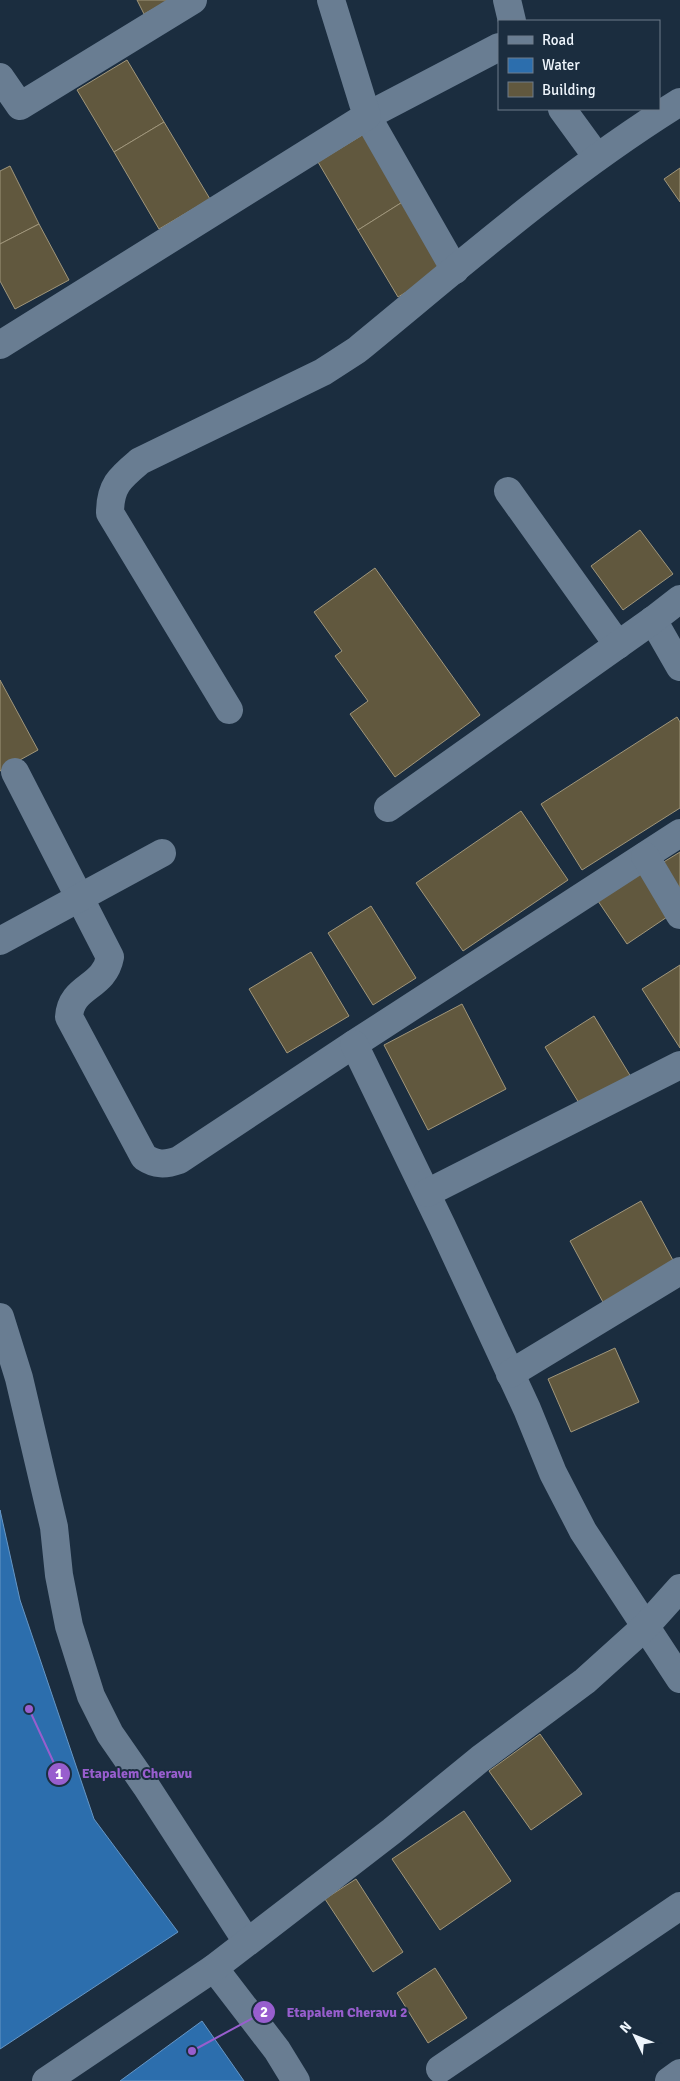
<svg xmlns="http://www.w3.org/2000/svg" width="680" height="2081" viewBox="0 0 680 2081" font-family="Signika,sans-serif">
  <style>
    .water { fill: #2c6ead; stroke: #6696c5 }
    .building { fill: #61583e; stroke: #a0967b }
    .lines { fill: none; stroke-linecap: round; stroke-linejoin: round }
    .street { stroke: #697d92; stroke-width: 28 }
    .leader { fill: none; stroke: #985ece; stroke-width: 2 }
    .callout-dot { fill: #985ece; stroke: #1b2d3f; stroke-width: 2 }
    .mark-label { font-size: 15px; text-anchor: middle; font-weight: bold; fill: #fff }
    .callout-label { font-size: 14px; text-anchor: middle; font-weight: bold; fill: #985ece; stroke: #1b2d3f; stroke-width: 4; stroke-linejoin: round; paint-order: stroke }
  </style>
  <rect width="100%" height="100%" fill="#1b2d3f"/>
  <g class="water">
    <path d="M 0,1510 L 20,1600 L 94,1819 L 178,1932 L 0,2049 Z"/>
    <path d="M 202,2021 L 244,2081 L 120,2081 Z"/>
  </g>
  <g class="building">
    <path d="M 137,0 L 170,0 L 144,14 Z"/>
    <path d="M 127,60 L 164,122 L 114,152 L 77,90 Z"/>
    <path d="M 164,122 L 210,199 L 159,229 L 114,152 Z"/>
    <path d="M 364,134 L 404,201 L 358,230 L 318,162 Z"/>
    <path d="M 10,166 L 39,224 L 0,244 L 0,171 Z"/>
    <path d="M 680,168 L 680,202 L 664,179 Z"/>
    <path d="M 404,201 L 445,269 L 398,297 L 358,230 Z"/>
    <path d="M 39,224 L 69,280 L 15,309 L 0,281 L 0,244 Z"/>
    <path d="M 640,530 L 673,574 L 623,610 L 591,566 Z"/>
    <path d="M 375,568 L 480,715 L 395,777 L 350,714 L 368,701 L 335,656 L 342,651 L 314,612 Z"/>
    <path d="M 0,680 L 38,750 L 0,771 Z"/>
    <path d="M 677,717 L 680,722 L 680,808 L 582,870 L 541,804 Z"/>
    <path d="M 521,811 L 568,880 L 463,951 L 416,883 Z"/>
    <path d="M 680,852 L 680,891 L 662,863 Z"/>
    <path d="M 641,872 L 670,915 L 627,944 L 598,901 Z"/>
    <path d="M 371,906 L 416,978 L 373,1005 L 328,933 Z"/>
    <path d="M 311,952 L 349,1016 L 287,1053 L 249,989 Z"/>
    <path d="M 680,965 L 680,1048 L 642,989 Z"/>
    <path d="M 462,1004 L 506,1089 L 428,1130 L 384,1045 Z"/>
    <path d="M 594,1016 L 631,1077 L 582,1108 L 545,1047 Z"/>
    <path d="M 641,1201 L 675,1264 L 604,1304 L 570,1241 Z"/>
    <path d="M 615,1348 L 639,1402 L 571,1432 L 548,1379 Z"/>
    <path d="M 540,1734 L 582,1794 L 531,1830 L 489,1771 Z"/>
    <path d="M 464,1811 L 511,1881 L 440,1930 L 392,1859 Z"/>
    <path d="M 356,1879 L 403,1952 L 373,1972 L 325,1899 Z"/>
    <path d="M 435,1968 L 467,2018 L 428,2043 L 397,1993 Z"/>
  </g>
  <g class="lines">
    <g class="street">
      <path d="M 507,0 L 512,21"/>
      <path d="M 0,77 L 20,106 L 193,0"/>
      <path d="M 562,109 L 597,157"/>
      <path d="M 455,270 L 367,116 L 499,47"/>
      <path d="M 0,345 L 367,116 L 331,0"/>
      <path d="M 508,491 L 618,645"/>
      <path d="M 653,620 L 680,667"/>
      <path d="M 229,710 L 110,513 C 110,485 121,477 140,461 L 323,372 L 357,350 C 462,264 564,174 680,102"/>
      <path d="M 15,772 L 110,957 C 104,989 71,985 69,1017 L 144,1157 C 156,1165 165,1165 179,1160 L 354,1044 L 680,833"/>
      <path d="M 388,808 L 653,620 L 680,599"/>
      <path d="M 645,856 L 680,915"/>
      <path d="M 0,941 L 162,853"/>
      <path d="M 354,1044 L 442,1226 L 527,1409 L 553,1473 L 583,1531 L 680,1679"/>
      <path d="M 427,1193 L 680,1065"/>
      <path d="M 0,1317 L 19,1378 L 54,1527 L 59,1575 L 69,1626 L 91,1696 L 110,1734 L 146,1786 L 247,1942"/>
      <path d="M 510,1374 L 680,1271"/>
      <path d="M 214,1968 L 277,2050 L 296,2081"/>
      <path d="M 440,2069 L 680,1906"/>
      <path d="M 46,2081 L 214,1968 L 392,1831 L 480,1759 L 585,1681 L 646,1626 L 680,1588"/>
      <path d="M 669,2081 L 680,2073"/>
    </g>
  </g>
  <path class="leader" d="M29 1709L59 1774M192 2051L264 2012"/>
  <g class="callout-dot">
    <circle cx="29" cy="1709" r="5"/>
    <circle cx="192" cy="2051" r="5"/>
    <circle cx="59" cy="1774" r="12"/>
    <circle cx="264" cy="2012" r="12"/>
  </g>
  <g class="mark-label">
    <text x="59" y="1779">1</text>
    <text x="264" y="2017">2</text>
  </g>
  <g class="callout-label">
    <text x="137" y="1778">Etapalem Cheravu</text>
    <text x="347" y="2017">Etapalem Cheravu 2</text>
  </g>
  <rect x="498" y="20" width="162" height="90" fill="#1b2d3f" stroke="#6f7d8b"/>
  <rect x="508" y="36" width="25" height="8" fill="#697d92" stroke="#6f7d8b"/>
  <text x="542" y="45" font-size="15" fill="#eef5fc">Road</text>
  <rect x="508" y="58" width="25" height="15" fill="#2c6ead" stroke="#6f7d8b"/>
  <text x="542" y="70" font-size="15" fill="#eef5fc">Water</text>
  <rect x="508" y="82" width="25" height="15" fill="#61583e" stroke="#6f7d8b"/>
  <text x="542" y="95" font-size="15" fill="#eef5fc">Building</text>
  <g transform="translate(635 2036) rotate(313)" stroke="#1b2d3f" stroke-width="4" paint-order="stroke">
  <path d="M0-4L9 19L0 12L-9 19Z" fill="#eef5fc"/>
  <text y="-8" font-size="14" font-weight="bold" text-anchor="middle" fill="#eef5fc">N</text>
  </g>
</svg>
